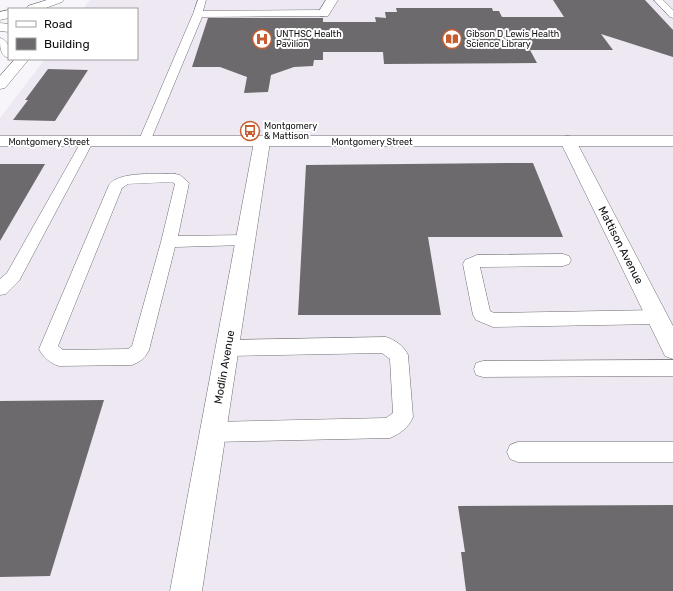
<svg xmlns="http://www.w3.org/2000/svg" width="673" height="591" viewBox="0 0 673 591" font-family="Rubik,sans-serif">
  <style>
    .built { fill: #ede8f2 }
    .building { fill: #6d6a6d }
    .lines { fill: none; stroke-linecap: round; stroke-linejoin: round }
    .lane-casing { stroke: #706f72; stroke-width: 1 }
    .street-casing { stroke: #706f72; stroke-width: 1 }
    .secondary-casing { stroke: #706f72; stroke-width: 1 }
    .lane { fill: #fff; fill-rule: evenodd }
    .street { fill: #fff; fill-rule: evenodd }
    .secondary { fill: #fff; fill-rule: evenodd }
    .labels { text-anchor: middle; stroke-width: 4; stroke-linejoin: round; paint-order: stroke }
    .far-poi-label { font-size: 9px; fill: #111012; stroke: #fff; text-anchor: start }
    .far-street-label { font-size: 9px; fill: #111012; stroke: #fff }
    .street-label { font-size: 11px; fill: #111012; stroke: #fff }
  </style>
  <rect width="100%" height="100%" fill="#f7f5f9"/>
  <path class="built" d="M 90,0 L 673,0 L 673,591 L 0,591 L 0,118 L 45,59 L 137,59 L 137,9 L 83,9 Z"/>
  <g class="building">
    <path d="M 553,0 L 645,0 L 673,30 L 673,57 L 601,34 L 613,50 L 530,50 L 537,63 L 384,64 L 383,52 L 323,52 L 323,60 L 314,60 L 313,66 L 294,67 L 271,75 L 268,92 L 244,93 L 247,77 L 220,67 L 192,67 L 208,18 L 323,18 L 323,22 L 376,22 L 375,17 L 386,18 L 385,12 L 397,12 L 396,8 L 492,8 L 493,11 L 499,11 L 502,17 L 564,17 Z"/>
    <path d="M 48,69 L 88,70 L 55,121 L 13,120 L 28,100 L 25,100 Z"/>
    <path d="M 508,163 L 533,163 L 563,237 L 428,237 L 441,315 L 298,315 L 306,165 Z"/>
    <path d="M 0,164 L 45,164 L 0,241 Z"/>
    <path d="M 104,400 L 50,576 L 0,577 L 0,401 Z"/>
    <path d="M 673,505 L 673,591 L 466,591 L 461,552 L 465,552 L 458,506 Z"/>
  </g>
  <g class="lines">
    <defs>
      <g id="lane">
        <path d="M 198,0 L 206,0 L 203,11 L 324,10 L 329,13 L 324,16 L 202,17 L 150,142 L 149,145 L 139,145 L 138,142 L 193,14 Z"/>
        <path d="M 654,0 L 663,0 L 673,10 L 673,18 L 670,17 Z"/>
        <path d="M 87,138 L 92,139 L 93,142 L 19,281 L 6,294 L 0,295 L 0,279 L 7,273 L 81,142 L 82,139 Z"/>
        <path d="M 175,174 L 180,175 L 189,183 L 178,236 L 245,235 L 250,236 L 253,240 L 250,244 L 245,245 L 175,247 L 149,350 C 145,358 140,362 132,365 L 59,366 C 50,363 43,357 39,349 L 109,185 C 118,171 159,174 175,174 ZM 172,182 L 175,184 L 161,242 L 132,346 L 128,349 L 63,350 L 58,346 L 122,188 L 128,184 Z"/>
        <path d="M 563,254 L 569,256 L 571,260 L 569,264 L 563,266 L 480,267 L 490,311 L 494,313 L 657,310 L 663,312 L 666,317 L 663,322 L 657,324 L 493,327 L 476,320 L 473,315 L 463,264 L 465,260 L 477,255 Z"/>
        <path d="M 386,337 C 395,340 404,346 408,355 L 413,417 C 409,427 400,434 390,438 L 213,442 L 206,439 L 203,432 L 206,425 L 213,422 L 386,418 L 393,413 L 390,359 L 382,353 L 227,356 L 220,353 L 218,348 L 220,343 L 227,340 Z"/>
        <path d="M 673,360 L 673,376 L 483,377 L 476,375 L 474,369 L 476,363 L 483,361 Z"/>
        <path d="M 518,442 L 673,442 L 673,462 L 518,462 L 510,459 L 507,452 L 510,445 Z"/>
      </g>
      <g id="street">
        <path d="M 326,0 L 338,0 L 328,16 L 320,16 L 318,13 Z"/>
        <path d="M 0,23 L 9,24 L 9,32 L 0,31 Z"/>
        <path d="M 568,136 L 574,137 L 576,141 L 673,326 L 673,359 L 665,356 L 560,141 L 562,137 Z"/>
        <path d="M 262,137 L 268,138 L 270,142 L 202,591 L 170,591 L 254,142 L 256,138 Z"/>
      </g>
      <g id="secondary">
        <path d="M 47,0 L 64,0 L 62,2 L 43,9 L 26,9 L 28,6 Z"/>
        <path d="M 9,10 L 9,18 L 0,20 L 0,12 Z"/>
        <path d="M 0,38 C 10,41 9,49 9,58 C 0,56 0,47 0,38 Z"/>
        <path d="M 15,59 L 29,59 L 5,88 L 0,89 L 0,76 Z"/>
        <rect x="0" y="136" width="673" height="10"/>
      </g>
    </defs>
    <use href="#lane" class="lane-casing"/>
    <use href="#street" class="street-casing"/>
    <use href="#secondary" class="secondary-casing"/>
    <use href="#lane" class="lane"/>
    <use href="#street" class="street"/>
    <use href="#secondary" class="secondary"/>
  </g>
  <defs>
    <symbol id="hospital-ring" viewBox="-11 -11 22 22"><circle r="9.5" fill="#fff" stroke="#c45d2f" stroke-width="1.5"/><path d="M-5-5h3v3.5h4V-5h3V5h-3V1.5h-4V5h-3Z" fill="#c45d2f"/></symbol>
    <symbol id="library-ring" viewBox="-11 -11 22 22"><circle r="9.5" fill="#fff" stroke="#c45d2f" stroke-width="1.5"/><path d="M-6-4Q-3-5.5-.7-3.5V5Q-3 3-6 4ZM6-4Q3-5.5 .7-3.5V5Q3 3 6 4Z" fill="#c45d2f"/></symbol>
    <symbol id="bus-ring" viewBox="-11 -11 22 22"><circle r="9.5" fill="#fff" stroke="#c45d2f" stroke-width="1.5"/><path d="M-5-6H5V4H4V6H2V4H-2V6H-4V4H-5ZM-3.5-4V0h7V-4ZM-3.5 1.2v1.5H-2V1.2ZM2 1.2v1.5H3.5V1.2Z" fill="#c45d2f"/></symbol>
  </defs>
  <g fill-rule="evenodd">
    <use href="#hospital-ring" x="251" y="28" width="22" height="22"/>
    <use href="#library-ring" x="441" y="28" width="22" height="22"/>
    <use href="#bus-ring" x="239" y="120" width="22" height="22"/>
  </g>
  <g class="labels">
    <g class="far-poi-label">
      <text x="276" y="37">UNTHSC Health<tspan x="276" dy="10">Pavilion</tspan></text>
      <text x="466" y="37">Gibson D Lewis Health<tspan x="466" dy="10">Science Library</tspan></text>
      <text x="264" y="129">Montgomery<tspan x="264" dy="10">&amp; Mattison</tspan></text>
    </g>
    <g class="far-street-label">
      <text x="49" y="145">Montgomery Street</text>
      <text x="372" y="145">Montgomery Street</text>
    </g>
    <g class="street-label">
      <text transform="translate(621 245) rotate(63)" y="4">Mattison Avenue</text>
      <text transform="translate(224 367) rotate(-80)" y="4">Modlin Avenue</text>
    </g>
  </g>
  <rect x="8" y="8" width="130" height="52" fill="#ffffff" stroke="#a09fa0"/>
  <rect x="16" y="21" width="20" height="6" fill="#ffffff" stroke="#a09fa0"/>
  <text x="44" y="28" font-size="12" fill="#111012">Road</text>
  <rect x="16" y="38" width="20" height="12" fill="#6d6a6d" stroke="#a09fa0"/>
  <text x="44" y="48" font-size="12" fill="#111012">Building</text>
</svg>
